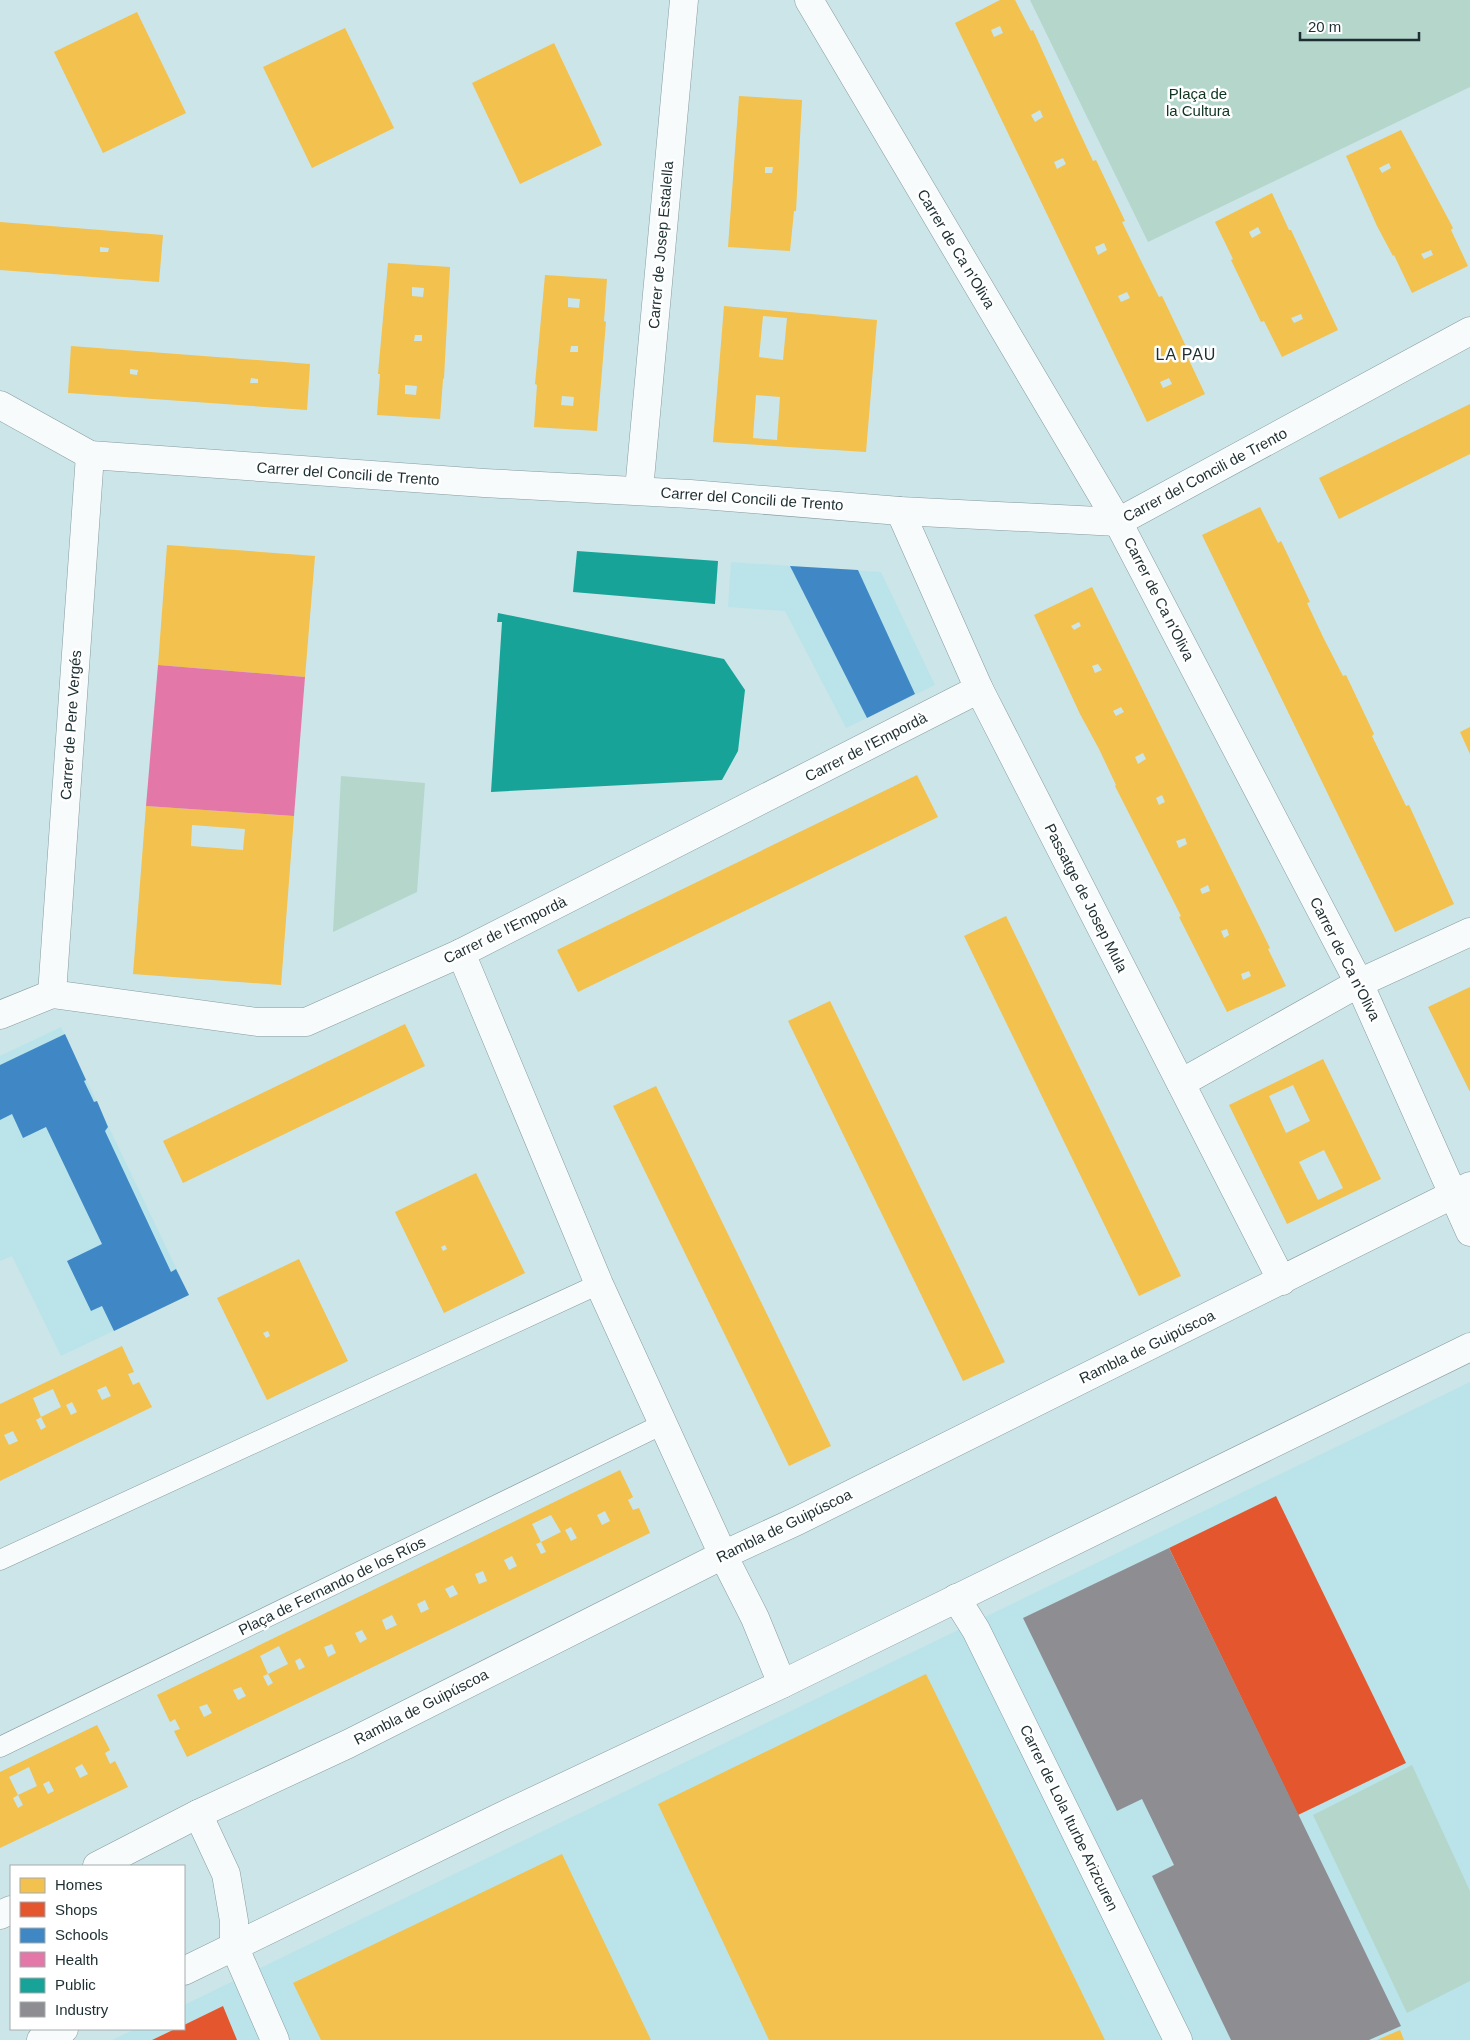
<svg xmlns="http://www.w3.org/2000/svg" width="1470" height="2040" viewBox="0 0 1470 2040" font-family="Arial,sans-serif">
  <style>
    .built { fill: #bae4ea }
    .green { fill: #b5d6ca }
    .homes { fill: #f2c14e; fill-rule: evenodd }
    .shops { fill: #e4572e }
    .schools { fill: #3f88c5 }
    .health { fill: #e377a8 }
    .public { fill: #17a398 }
    .industry { fill: #8d8d92 }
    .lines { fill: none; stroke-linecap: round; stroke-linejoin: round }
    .lane-casing { stroke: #889b9e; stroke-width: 21 }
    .street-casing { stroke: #889b9e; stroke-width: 29 }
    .secondary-casing { stroke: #889b9e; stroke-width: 29 }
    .lane { stroke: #f7fbfc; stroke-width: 20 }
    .street { stroke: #f7fbfc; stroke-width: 28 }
    .secondary { stroke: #f7fbfc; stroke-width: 28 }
    .labels { text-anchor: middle; stroke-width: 5; stroke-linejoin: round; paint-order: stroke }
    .park-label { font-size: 15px; fill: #0e3320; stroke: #fff }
    .street-label { font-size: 15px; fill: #1d2f32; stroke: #fff }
    .neighbourhood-label { font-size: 16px; letter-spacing: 1px; fill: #1d2f32; stroke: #fff }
  </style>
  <rect width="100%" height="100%" fill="#cce5e8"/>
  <g class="built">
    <path d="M 731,562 L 881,572 L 935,685 L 846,728 L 785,611 L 728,607 Z"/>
    <path d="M 61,1027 L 189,1295 L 61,1356 L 12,1256 L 0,1261 L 0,1056 Z"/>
    <path d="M 1470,1382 L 1470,2040 L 112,2040 L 135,2029 L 184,2029 L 184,2005 Z"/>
  </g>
  <g class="green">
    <path d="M 1030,0 L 1470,0 L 1470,87 L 1148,242 Z"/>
    <path d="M 341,776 L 425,783 L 417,892 L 333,932 Z"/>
    <path d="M 1412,1765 L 1470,1891 L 1470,1981 L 1407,2013 L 1313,1815 Z"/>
  </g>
  <g class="homes">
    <path d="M 1000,0 L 1015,0 L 1031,31 L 1033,30 L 1077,127 L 1093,161 L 1096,160 L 1125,221 L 1122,222 L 1140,259 L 1159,297 L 1162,296 L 1191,357 L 1188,358 L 1205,394 L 1147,422 L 955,23 ZM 1000,26 L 1003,33 L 994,37 L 991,30 ZM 1040,110 L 1043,117 L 1035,122 L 1031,115 ZM 1063,158 L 1066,164 L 1057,169 L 1054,162 ZM 1104,243 L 1107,250 L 1098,255 L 1095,247 ZM 1127,292 L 1130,298 L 1121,302 L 1118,296 ZM 1169,378 L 1172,384 L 1163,388 L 1160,382 Z"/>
    <path d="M 137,12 L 186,113 L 103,153 L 54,52 Z"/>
    <path d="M 345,28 L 394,128 L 312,168 L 263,67 Z"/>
    <path d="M 554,43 L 602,145 L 520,184 L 472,83 Z"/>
    <path d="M 739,96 L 802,100 L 796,211 L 794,211 L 790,251 L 728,247 ZM 765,167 L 773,167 L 772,173 L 765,173 Z"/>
    <path d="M 1401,130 L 1453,228 L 1451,230 L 1468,266 L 1412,293 L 1394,255 L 1393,256 L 1377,226 L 1346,156 ZM 1389,163 L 1391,168 L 1382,173 L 1379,168 ZM 1431,250 L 1433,255 L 1424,259 L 1421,254 Z"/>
    <path d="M 1272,193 L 1289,230 L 1291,230 L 1338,330 L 1282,357 L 1264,321 L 1261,322 L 1231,260 L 1233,259 L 1215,222 ZM 1258,227 L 1261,233 L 1252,238 L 1249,232 ZM 1301,314 L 1303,319 L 1294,323 L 1291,318 Z"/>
    <path d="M 0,222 L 163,235 L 159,282 L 0,270 ZM 100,247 L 109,248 L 108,252 L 100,252 Z"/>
    <path d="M 388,263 L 450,267 L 444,378 L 443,379 L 440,419 L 377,415 L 380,374 L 378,374 ZM 412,287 L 424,288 L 423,297 L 412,296 ZM 415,335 L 422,335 L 422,341 L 414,341 ZM 405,385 L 417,386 L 416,395 L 405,394 Z"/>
    <path d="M 545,275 L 607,279 L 604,321 L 606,322 L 597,431 L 534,427 L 537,385 L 535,384 ZM 568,298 L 580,299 L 579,308 L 568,307 ZM 571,346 L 578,346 L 578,352 L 570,352 ZM 562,396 L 574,397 L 573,406 L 561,405 Z"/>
    <path d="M 724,306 L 877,320 L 866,452 L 713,442 ZM 763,316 L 787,318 L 783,360 L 759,357 ZM 756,395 L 780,397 L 777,440 L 753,438 Z"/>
    <path d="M 71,346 L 310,364 L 307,410 L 68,393 ZM 130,369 L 138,370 L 137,375 L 130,374 ZM 251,378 L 258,379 L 258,383 L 250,383 Z"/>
    <path d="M 1470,404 L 1470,454 L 1339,519 L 1319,478 Z"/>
    <path d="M 1260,507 L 1278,543 L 1281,541 L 1310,602 L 1307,603 L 1324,639 L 1343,676 L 1346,675 L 1374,734 L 1372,736 L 1406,806 L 1409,805 L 1454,904 L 1395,932 L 1202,535 Z"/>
    <path d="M 167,545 L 315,556 L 305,677 L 158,665 Z"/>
    <path d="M 1092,587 L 1270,948 L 1268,949 L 1286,986 L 1227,1012 L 1179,917 L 1181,916 L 1115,786 L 1116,785 L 1099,749 L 1080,714 L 1034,615 ZM 1079,622 L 1081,626 L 1074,630 L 1071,626 ZM 1098,664 L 1102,670 L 1095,673 L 1092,666 ZM 1121,707 L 1124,712 L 1116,716 L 1113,711 ZM 1143,753 L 1146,759 L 1138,764 L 1135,757 ZM 1162,795 L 1165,802 L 1159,805 L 1156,798 ZM 1185,838 L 1187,844 L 1179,848 L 1176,841 ZM 1208,885 L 1210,891 L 1202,894 L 1200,889 ZM 1227,929 L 1229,935 L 1224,938 L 1221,931 ZM 1249,971 L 1251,976 L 1243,980 L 1241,974 Z"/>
    <path d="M 1470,727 L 1470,754 L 1460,732 Z"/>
    <path d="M 917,775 L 938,817 L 578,992 L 557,950 Z"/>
    <path d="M 146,806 L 294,816 L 281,985 L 133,974 ZM 192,825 L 245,829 L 243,850 L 191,846 Z"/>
    <path d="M 1006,916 L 1181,1276 L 1139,1296 L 964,936 Z"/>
    <path d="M 1470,987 L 1470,1092 L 1428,1007 Z"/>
    <path d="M 830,1001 L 1005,1362 L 963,1381 L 788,1021 Z"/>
    <path d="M 405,1024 L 425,1066 L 183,1183 L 163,1141 Z"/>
    <path d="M 1323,1059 L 1381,1179 L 1287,1224 L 1229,1105 ZM 1293,1085 L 1310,1121 L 1286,1133 L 1269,1096 ZM 1324,1150 L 1343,1188 L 1318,1200 L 1299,1162 Z"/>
    <path d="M 656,1086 L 831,1446 L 789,1466 L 613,1106 Z"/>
    <path d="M 476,1173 L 525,1273 L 444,1313 L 395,1212 ZM 445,1245 L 447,1249 L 443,1251 L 441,1247 Z"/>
    <path d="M 299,1259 L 348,1361 L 267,1400 L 217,1298 ZM 268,1331 L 270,1336 L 266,1338 L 263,1333 Z"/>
    <path d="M 122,1346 L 134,1372 L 128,1374 L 133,1385 L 139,1382 L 152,1407 L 0,1481 L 0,1404 ZM 106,1386 L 111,1396 L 102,1400 L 97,1390 ZM 53,1389 L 61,1407 L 41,1417 L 46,1427 L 41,1430 L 36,1420 L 41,1417 L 33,1398 ZM 72,1402 L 77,1412 L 71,1415 L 66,1405 ZM 13,1431 L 18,1441 L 9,1445 L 4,1435 Z"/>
    <path d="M 620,1470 L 633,1497 L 628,1500 L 633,1510 L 639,1508 L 650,1533 L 187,1757 L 174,1731 L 180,1729 L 175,1719 L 170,1722 L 157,1695 ZM 605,1511 L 610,1521 L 602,1525 L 597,1515 ZM 551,1515 L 561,1532 L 541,1542 L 546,1552 L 541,1554 L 536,1544 L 541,1542 L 532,1524 ZM 571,1527 L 577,1538 L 571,1541 L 565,1530 ZM 512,1556 L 517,1566 L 509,1570 L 504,1560 ZM 483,1571 L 487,1581 L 479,1584 L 475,1574 ZM 453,1585 L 458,1594 L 450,1598 L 445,1589 ZM 425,1600 L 429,1609 L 421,1613 L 417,1604 ZM 392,1615 L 397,1625 L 386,1630 L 382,1620 ZM 362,1630 L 367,1639 L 360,1643 L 355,1633 ZM 332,1644 L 336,1653 L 328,1657 L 324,1647 ZM 279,1646 L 288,1664 L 268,1674 L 273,1683 L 268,1686 L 263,1676 L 268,1674 L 260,1656 ZM 300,1658 L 305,1667 L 299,1670 L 295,1661 ZM 241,1687 L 246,1696 L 238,1700 L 233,1690 ZM 207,1704 L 212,1713 L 204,1717 L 199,1707 Z"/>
    <path d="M 926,1674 L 1105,2040 L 769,2040 L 658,1804 Z"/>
    <path d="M 97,1725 L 110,1750 L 105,1753 L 110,1764 L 115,1761 L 128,1787 L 0,1848 L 0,1772 ZM 82,1764 L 88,1774 L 80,1778 L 75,1768 ZM 29,1767 L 37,1786 L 18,1795 L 23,1805 L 18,1808 L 13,1798 L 18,1795 L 9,1777 ZM 49,1781 L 54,1791 L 48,1794 L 43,1784 Z"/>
    <path d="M 562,1854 L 651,2040 L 321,2040 L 293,1983 Z"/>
    <path d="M 1400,2030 L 1404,2040 L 1377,2040 Z"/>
  </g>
  <g class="shops">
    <path d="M 1276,1496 L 1406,1763 L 1298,1815 L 1169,1548 Z"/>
    <path d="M 223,2006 L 237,2040 L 152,2040 L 175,2029 L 184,2029 L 184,2025 Z"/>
  </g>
  <g class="schools">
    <path d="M 790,566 L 858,570 L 915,694 L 867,718 Z"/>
    <path d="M 65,1034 L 86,1080 L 84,1081 L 94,1102 L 97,1101 L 108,1127 L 105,1131 L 171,1272 L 176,1269 L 189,1295 L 114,1331 L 102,1306 L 91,1311 L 67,1261 L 102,1244 L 46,1127 L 23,1138 L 12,1114 L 0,1120 L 0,1065 Z"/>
  </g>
  <path class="health" d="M 158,665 L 305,677 L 294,816 L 146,806 Z"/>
  <g class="public">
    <path d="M 577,551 L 718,561 L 715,604 L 573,592 Z"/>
    <path d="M 498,613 L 724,659 L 745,690 L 738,751 L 722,780 L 491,792 L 502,622 L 497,622 Z"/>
  </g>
  <path class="industry" d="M 1169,1548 L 1401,2026 L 1369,2040 L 1231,2040 L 1152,1876 L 1174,1865 L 1142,1799 L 1117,1811 L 1023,1618 Z"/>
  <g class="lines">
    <defs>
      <g id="lane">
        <path d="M 0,1560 L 599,1284"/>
        <path d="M 0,1747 L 663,1424"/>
      </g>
      <g id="street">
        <path d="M 809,0 L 1118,522 L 1359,983 L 1453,1194"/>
        <path d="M 0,405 L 90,455 L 484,483 L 690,494 L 900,511 L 1118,522 L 1470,331"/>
        <path d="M 639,490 L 684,0"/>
        <path d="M 900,511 L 979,689 L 1282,1281"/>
        <path d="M 461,953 L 599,1284 L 723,1555"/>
        <path d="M 52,994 L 90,455"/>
        <path d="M 0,1015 L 52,994 L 257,1022 L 306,1022 L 461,953 L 979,689"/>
        <path d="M 1181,1083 L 1359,983 L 1470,932"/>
        <path d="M 956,1598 L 976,1630 L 1178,2040"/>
        <path d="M 198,1814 L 226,1874 L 234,1921 L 234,1946 L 275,2040"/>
      </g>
      <g id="secondary">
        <path d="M 1453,1194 L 1470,1232"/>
        <path d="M 723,1555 L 755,1618 L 782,1684"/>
        <path d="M 97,1866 L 198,1814 L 348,1744 L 723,1555 L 797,1521 L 1470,1186"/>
        <path d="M 0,1915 L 11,1910"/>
        <path d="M 184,1971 L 498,1818 L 782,1684 L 1470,1347"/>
        <path d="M 41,2040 L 64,2029"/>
      </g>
    </defs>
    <use href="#lane" class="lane-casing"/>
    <use href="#street" class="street-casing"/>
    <use href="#secondary" class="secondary-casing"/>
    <use href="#lane" class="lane"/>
    <use href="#street" class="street"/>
    <use href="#secondary" class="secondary"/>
  </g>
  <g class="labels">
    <g class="park-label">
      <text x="1198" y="99">Plaça de<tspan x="1198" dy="17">la Cultura</tspan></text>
    </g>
    <g class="street-label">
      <text transform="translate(661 245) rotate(-85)" y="5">Carrer de Josep Estalella</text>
      <text transform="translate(956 249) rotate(59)" y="5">Carrer de Ca n'Oliva</text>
      <text transform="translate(348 474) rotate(4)" y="5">Carrer del Concili de Trento</text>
      <text transform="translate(1205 475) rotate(-28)" y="5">Carrer del Concili de Trento</text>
      <text transform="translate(752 499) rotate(4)" y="5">Carrer del Concili de Trento</text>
      <text transform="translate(1159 599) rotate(63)" y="5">Carrer de Ca n'Oliva</text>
      <text transform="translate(71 725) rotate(-86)" y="5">Carrer de Pere Vergés</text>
      <text transform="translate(866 747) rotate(-27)" y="5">Carrer de l'Empordà</text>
      <text transform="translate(1086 898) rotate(63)" y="5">Passatge de Josep Mula</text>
      <text transform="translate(505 930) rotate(-26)" y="5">Carrer de l'Empordà</text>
      <text transform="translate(1345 959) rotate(63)" y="5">Carrer de Ca n'Oliva</text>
      <text transform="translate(1147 1347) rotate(-26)" y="5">Rambla de Guipúscoa</text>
      <text transform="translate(784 1526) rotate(-26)" y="5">Rambla de Guipúscoa</text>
      <text transform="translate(332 1586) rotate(-26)" y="5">Plaça de Fernando de los Ríos</text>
      <text transform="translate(421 1707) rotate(-27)" y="5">Rambla de Guipúscoa</text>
      <text transform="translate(1069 1818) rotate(64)" y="5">Carrer de Lola Iturbe Arizcuren</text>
    </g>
    <g class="neighbourhood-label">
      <text x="1186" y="360">LA PAU</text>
    </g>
  </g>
  <rect x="10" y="1865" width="175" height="165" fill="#ffffff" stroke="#a5acad"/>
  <rect x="20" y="1878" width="25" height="15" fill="#f2c14e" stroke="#a5acad"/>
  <text x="55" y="1890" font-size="15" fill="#1d2f32">Homes</text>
  <rect x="20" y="1902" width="25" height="15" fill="#e4572e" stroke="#a5acad"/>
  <text x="55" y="1915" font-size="15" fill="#1d2f32">Shops</text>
  <rect x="20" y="1928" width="25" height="15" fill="#3f88c5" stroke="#a5acad"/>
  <text x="55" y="1940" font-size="15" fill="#1d2f32">Schools</text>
  <rect x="20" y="1952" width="25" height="15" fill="#e377a8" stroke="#a5acad"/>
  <text x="55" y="1965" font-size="15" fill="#1d2f32">Health</text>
  <rect x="20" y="1978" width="25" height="15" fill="#17a398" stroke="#a5acad"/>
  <text x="55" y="1990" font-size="15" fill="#1d2f32">Public</text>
  <rect x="20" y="2002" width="25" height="15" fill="#8d8d92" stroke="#a5acad"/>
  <text x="55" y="2015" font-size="15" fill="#1d2f32">Industry</text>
  <path d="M1300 32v8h119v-8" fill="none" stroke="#1d2f32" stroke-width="2.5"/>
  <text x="1308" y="32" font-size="15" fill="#1d2f32" stroke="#ffffff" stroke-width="4" paint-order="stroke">20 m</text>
</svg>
